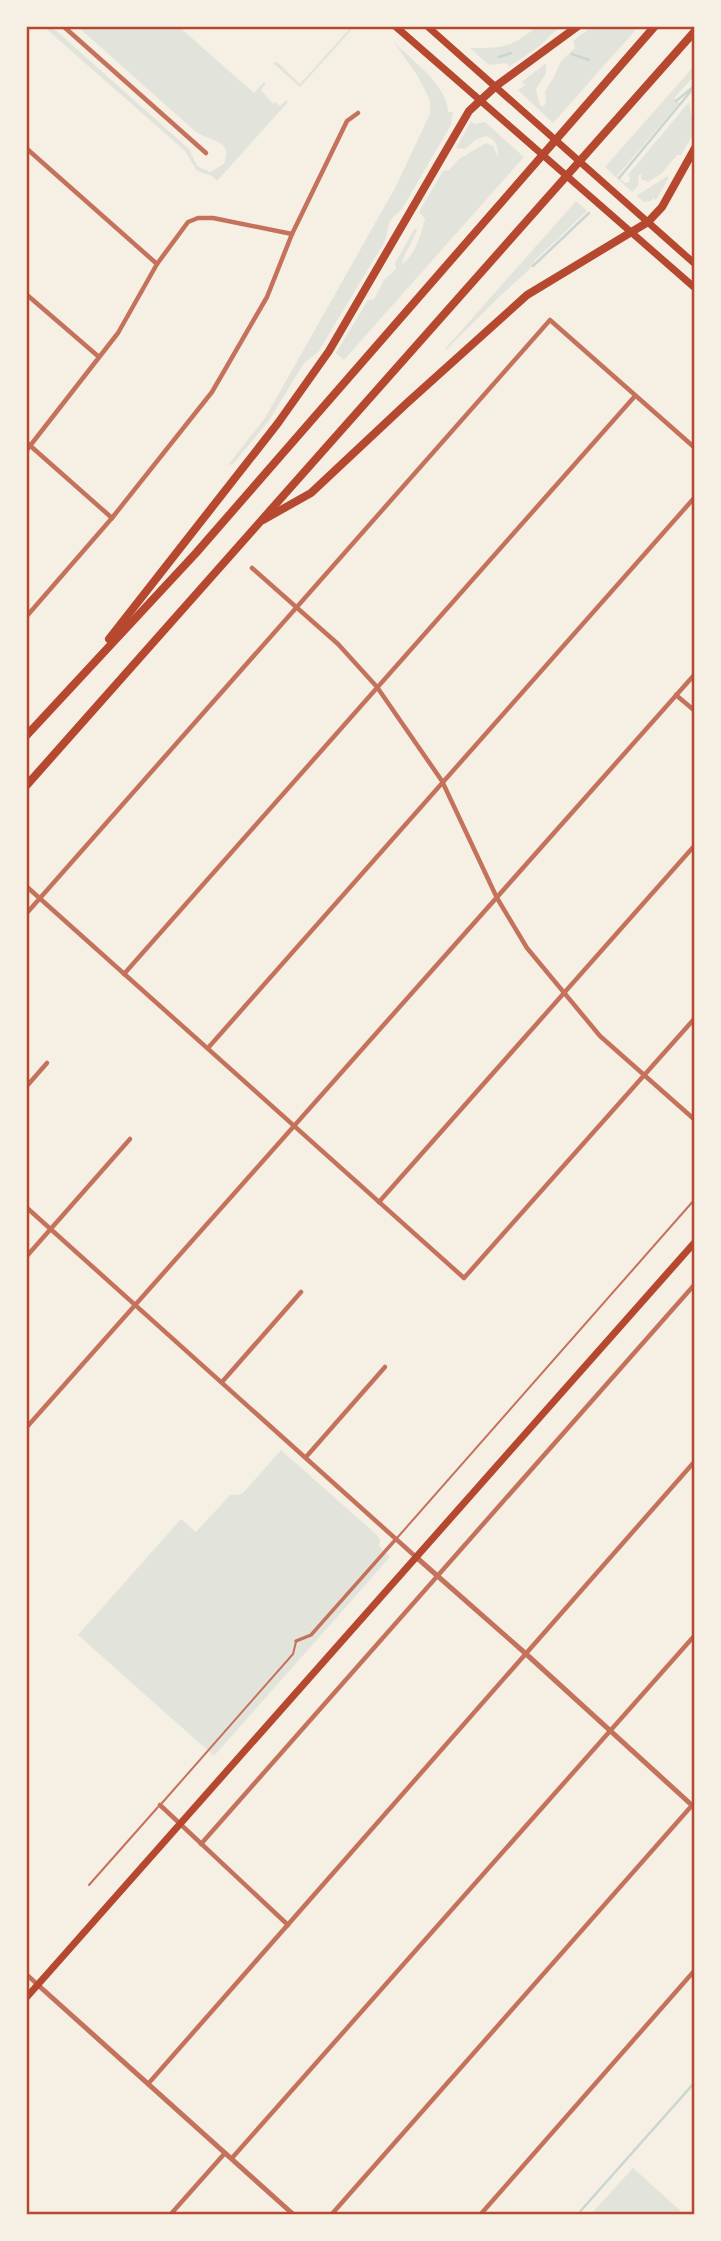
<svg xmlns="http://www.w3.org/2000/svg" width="721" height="2241" viewBox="0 0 721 2241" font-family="Barlow,sans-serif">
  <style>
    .green { fill: #e2e4dc }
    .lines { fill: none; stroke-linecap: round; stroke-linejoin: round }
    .stream { stroke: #c9d6d2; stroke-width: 2.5 }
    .service { stroke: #c5725c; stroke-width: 2 }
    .pedestrian { stroke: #c5725c; stroke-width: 3.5 }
    .minor { stroke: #c5725c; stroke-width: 4.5 }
    .tertiary { stroke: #c5725c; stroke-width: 5 }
    .primary { stroke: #b5482f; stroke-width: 7 }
    .motorway { stroke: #b5482f; stroke-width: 8 }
    .neatline { fill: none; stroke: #b5482f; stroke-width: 2.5 }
  </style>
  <rect width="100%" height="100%" fill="#f6efe4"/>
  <g class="green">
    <path d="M 43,26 L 51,26 L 189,149 L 197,166 L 210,172 L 224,164 C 234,140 211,142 196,132 L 77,26 L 178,26 L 254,93 L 264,82 L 266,83 L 261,90 L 273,104 L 275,102 L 280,106 L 286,100 L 288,102 L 217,181 L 212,176 L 197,171 L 185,151 Z"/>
    <path d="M 352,26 L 355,26 L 300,87 L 273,63 L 277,62 L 300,84 Z"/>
    <path d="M 537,26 L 560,26 L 540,46 L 509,67 L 507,63 L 489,65 L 470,48 C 504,48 511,48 537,26 Z"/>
    <path d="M 593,26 L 639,26 L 553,123 L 518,90 L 525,85 L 522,82 L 546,63 L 546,73 L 536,89 L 540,106 L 544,106 L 546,103 L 545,91 L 553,79 L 561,61 L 575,48 L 573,41 Z"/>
    <path d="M 393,41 C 411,60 448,85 448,112 L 453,112 L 451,125 L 402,209 C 382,227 392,222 384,243 L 318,352 L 304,363 L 268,422 L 233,464 L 228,465 L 265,418 L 395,188 L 430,114 L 430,100 L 417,75 Z"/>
    <path d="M 695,65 L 695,75 L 674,98 L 679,103 L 617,176 L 625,183 L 629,182 L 630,178 L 628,175 L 689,102 L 692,119 L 695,121 L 695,131 L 681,155 L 677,155 L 661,174 L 648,182 L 641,179 L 641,174 L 639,175 L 638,186 L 632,192 L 605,167 Z"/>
    <path d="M 471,121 L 475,124 L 485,122 L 524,157 L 344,360 L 336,353 L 368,300 L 374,299 L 384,280 L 396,269 L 395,263 L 415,228 L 417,230 C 414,239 402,258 402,264 C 416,254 420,236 425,219 L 419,212 L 443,171 L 449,170 L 459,159 L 486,143 L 493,146 L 498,157 C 498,147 496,139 486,136 L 475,140 L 465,149 L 456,148 Z"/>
    <path d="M 666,177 L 669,177 L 656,200 L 653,198 L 651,201 L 644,202 L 636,196 Z"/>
    <path d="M 576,201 L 587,211 L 534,261 L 533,266 L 499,297 L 446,350 L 445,349 Z"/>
    <path d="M 281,1450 L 377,1535 L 380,1540 L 379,1546 L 390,1557 L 214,1756 L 78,1635 L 181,1519 L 196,1532 L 230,1495 L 242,1494 Z"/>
    <path d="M 633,2168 L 685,2215 L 590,2215 Z"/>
  </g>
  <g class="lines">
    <g class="stream">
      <path d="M 572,54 L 589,60"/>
      <path d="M 499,57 L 511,53"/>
      <path d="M 676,101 L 693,87"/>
      <path d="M 619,178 L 695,86"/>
      <path d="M 533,266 L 589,213"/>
      <path d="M 577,2215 L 695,2082"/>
    </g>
    <g class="service">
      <path d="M 397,1538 L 695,1199"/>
      <path d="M 162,1803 L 293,1654 L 296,1642"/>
      <path d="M 89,1885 L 158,1807"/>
    </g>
    <path class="pedestrian" d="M 296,1641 L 311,1635 L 396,1539"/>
    <g class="minor">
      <path d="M 63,26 L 206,153"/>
      <path d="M 26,148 L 157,264"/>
      <path d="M 26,294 L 99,357"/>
      <path d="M 26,442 L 112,518"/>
      <path d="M 26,451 L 118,333 L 157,264 L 188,222 L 198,218 L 213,218 L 292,234"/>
      <path d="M 252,568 L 338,644 L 377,687 L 442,781 L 497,898 L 527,948 L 600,1036 L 695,1120"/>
      <path d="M 26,617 L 112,518 L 212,392 L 267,297 L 292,234 L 347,121 L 358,113"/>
      <path d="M 676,695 L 695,711"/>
      <path d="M 26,886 L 464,1278 L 695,1018"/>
      <path d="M 26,914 L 550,320 L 695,448"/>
      <path d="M 124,974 L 635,396"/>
      <path d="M 208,1048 L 695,497"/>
      <path d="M 26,1087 L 47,1063"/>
      <path d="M 379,1202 L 695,845"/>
      <path d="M 26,1207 L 416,1557"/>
      <path d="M 26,1257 L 130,1139"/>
      <path d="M 222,1382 L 301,1292"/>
      <path d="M 26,1428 L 695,674"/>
      <path d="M 306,1457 L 385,1367"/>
      <path d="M 160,1805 L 288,1925"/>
      <path d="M 201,1844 L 695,1284"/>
      <path d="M 26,1974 L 37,1984"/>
      <path d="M 148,2084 L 695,1461"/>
      <path d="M 232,2158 L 695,1635"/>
      <path d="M 170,2215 L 225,2153"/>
      <path d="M 331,2215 L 695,1802"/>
      <path d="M 480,2215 L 695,1970"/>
    </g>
    <g class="tertiary">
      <path d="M 416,1557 L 525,1653 L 695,1808"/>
      <path d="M 38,1985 L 294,2215"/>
    </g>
    <g class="primary">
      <path d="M 395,26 L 695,288"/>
      <path d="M 427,26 L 695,264"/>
      <path d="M 26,1998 L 695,1242"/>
    </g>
    <g class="motorway">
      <path d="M 263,520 L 311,493 L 407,403 L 527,295 L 648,222 L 662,207 L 695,148"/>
      <path d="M 109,639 L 278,423 L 329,351 L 469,111 L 496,86 L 578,26"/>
      <path d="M 26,736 L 196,553 L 655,26"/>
      <path d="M 26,786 L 695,31"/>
    </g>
  </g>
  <rect width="721" height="2241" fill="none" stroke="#f6efe4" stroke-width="56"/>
  <rect x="28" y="28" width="665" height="2185" class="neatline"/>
</svg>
